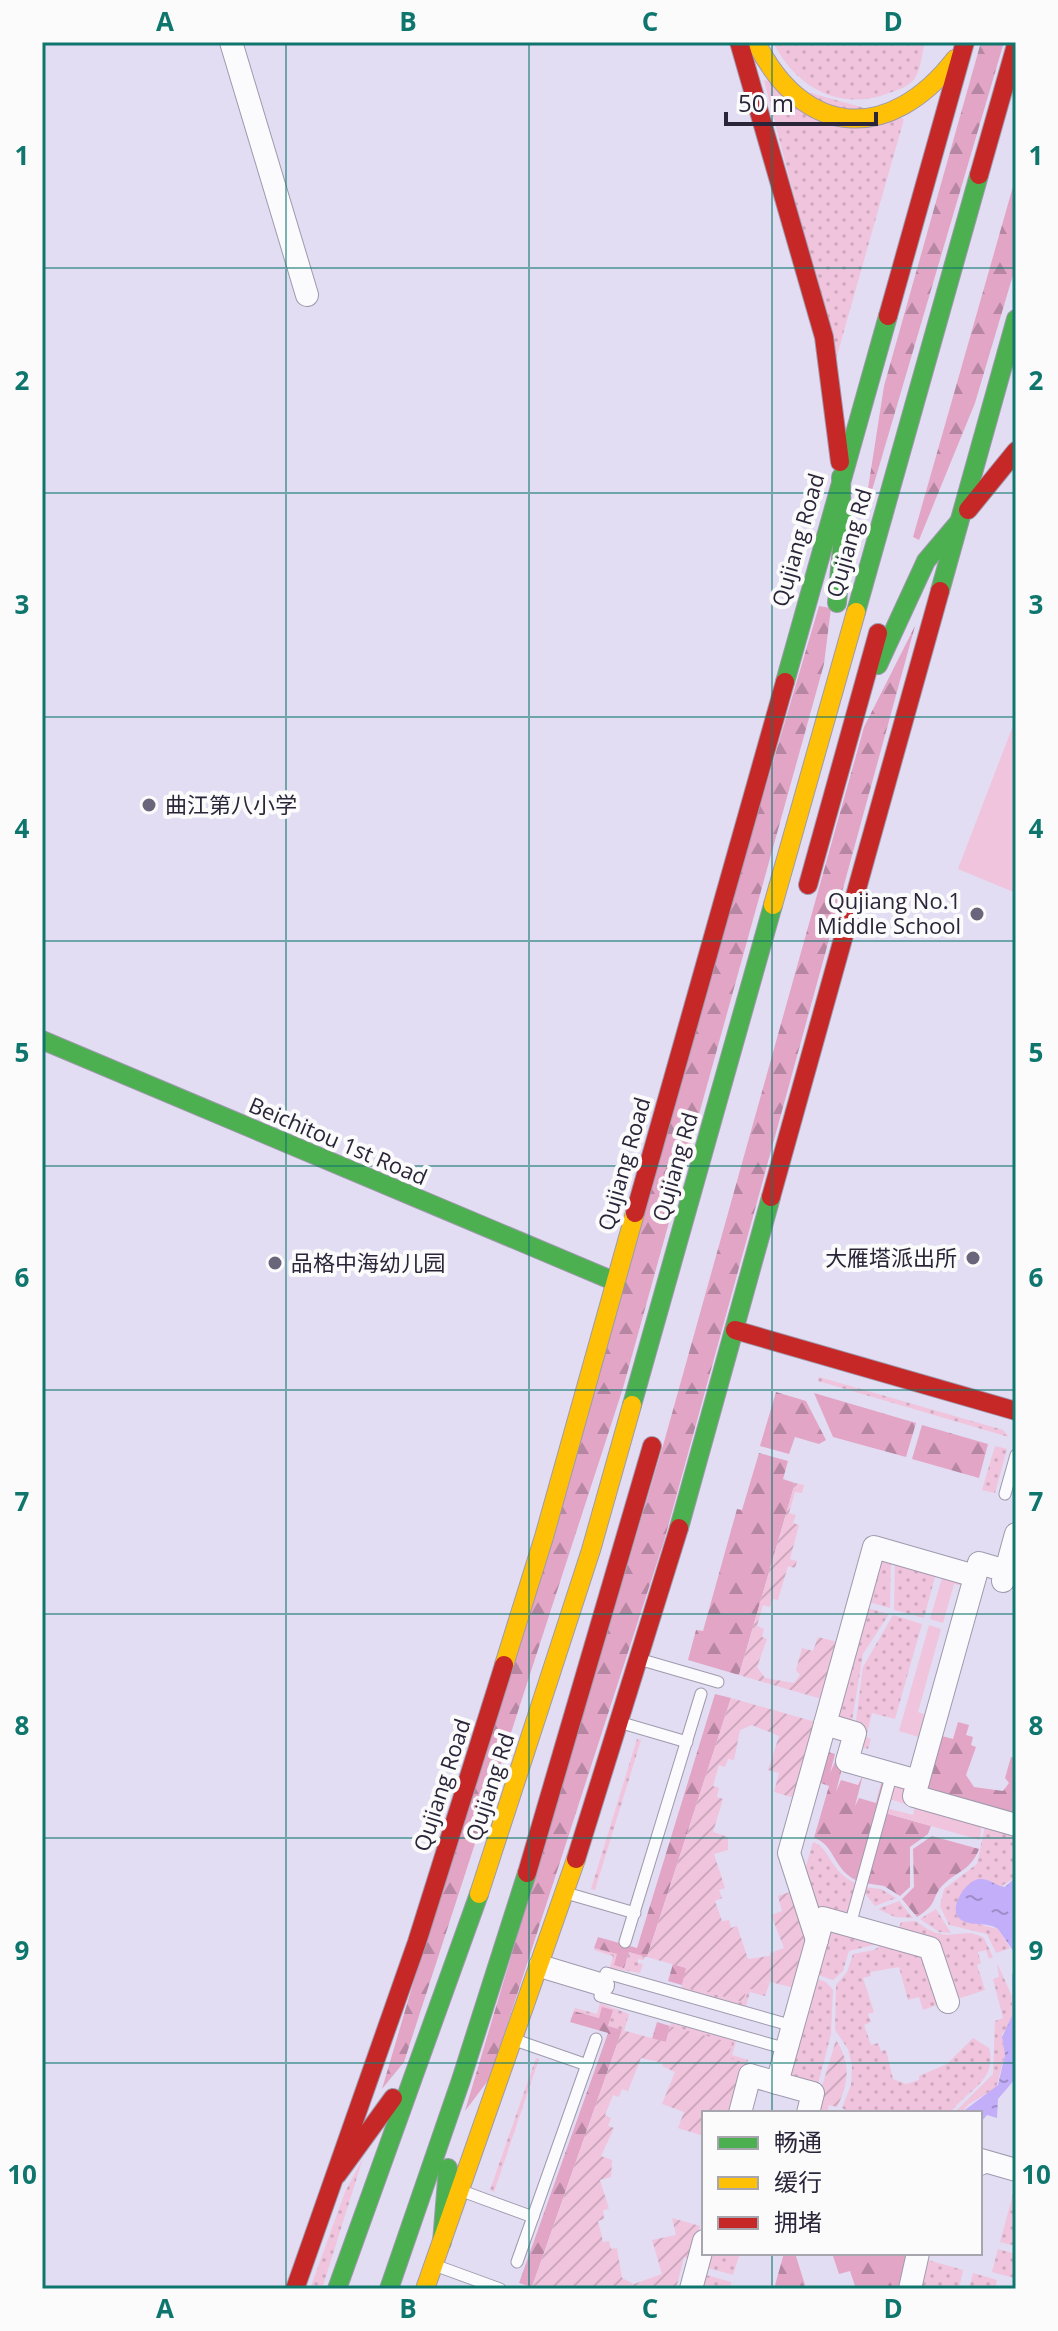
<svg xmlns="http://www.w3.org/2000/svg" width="1058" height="2331" viewBox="0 0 1058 2331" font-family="'Open Sans','Noto Sans SC',sans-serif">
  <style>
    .grass { fill: url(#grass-dots) }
    .forest { fill: url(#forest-firs) }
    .park { fill: #f0c4dc }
    .garden { fill: url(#garden-furrows) }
    .water { fill: url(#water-ripples) }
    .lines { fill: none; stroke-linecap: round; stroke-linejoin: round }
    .lane-casing { stroke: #9f9aad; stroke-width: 13 }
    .street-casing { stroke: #9f9aad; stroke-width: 24 }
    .fast-casing { stroke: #9f9aad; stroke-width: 20 }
    .slow-casing { stroke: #9f9aad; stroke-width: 20 }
    .jam-casing { stroke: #9f9aad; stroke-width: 20 }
    .lane { stroke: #fbfafd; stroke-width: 11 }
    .street { stroke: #fbfafd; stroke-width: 22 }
    .fast { stroke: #4caf50; stroke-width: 18 }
    .slow { stroke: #ffc107; stroke-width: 18 }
    .jam { stroke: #c62828; stroke-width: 18 }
    .grid { fill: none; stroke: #0f766e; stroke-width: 2; stroke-opacity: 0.55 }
    .poi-dot { fill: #6a657a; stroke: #fbfbfb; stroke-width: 3 }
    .labels { text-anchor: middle; stroke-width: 8; stroke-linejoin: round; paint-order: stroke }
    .street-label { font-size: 22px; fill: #2a2539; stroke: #fbfbfb }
    .poi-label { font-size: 22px; fill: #2a2539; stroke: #fbfbfb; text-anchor: start }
    .neatline { fill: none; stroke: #0f766e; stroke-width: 3 }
    .grid-label { font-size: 26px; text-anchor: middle; font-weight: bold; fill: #0f766e }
  </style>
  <defs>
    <pattern id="grass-dots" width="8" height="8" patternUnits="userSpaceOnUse" patternTransform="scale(2)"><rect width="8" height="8" fill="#f0c4dc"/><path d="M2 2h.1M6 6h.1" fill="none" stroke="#cea8be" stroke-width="1.8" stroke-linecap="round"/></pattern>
    <pattern id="forest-firs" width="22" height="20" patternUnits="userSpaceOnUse" patternTransform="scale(2)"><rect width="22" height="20" fill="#e2a5c6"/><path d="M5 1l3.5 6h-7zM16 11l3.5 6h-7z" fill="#b786a2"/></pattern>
    <pattern id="garden-furrows" width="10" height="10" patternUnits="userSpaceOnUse" patternTransform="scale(2)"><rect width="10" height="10" fill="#f0c4dc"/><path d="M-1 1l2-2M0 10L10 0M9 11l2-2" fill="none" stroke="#cea8be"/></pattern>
    <pattern id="water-ripples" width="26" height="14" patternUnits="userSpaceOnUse" patternTransform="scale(2)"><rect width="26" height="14" fill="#c3aef9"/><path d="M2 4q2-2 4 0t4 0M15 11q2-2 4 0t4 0" fill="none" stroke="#9f8dcb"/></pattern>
  </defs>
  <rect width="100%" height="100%" fill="#e2ddf3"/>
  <g class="grass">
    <path d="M 773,42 L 925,42 C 922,52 921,69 915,78 C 910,86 898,90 889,93 C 840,112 796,88 773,42 Z"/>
    <path d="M 764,80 L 904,119 L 836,359 Z"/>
    <path d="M 819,1377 L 1003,1430 L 1009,1437 L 818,1381 Z"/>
    <path d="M 995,1446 L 1007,1449 L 995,1493 L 982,1490 Z"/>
    <path d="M 878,1552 L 891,1556 L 890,1608 L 865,1601 Z"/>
    <path d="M 895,1557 L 937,1569 L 924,1618 L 894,1610 Z"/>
    <path d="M 863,1607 L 889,1614 L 863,1654 L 851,1727 L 831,1722 Z"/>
    <path d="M 893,1615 L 922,1624 L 895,1719 L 872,1713 L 866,1737 L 871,1739 L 868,1749 L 861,1747 L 855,1728 L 863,1667 Z"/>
    <path d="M 637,1739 L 641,1740 L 595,1890 L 591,1889 Z"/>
    <path d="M 985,1826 L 1016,1835 L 1016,1877 L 1000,1887 L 984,1879 L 962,1920 L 998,1929 L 1010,1948 L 996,1953 L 987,1934 L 949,1925 L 940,1906 L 944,1889 L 977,1864 Z"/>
    <path d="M 813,1842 C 830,1847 829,1872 857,1884 L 847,1920 L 820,1912 L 802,1880 Z"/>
    <path d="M 864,1887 L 881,1889 L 896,1898 L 875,1906 L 863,1891 Z"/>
    <path d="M 899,1901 L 913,1918 L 895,1917 L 878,1909 Z"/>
    <path d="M 936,1909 L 951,1933 L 939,1932 L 920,1919 Z"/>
    <path d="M 916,1921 C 949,1948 960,1924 984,1938 L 993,1957 L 989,1959 L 986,1950 L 978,1952 L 981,1963 L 977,1965 L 985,1990 L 954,2000 L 936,1945 L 897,1934 L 901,1922 Z"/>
    <path d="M 829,1926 L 877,1944 L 849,1951 L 843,1971 L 833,1980 L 815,1974 Z"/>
    <path d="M 886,1942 L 920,1952 L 937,2005 L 923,2010 L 919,1997 L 908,2000 L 899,1967 L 870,1972 L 871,1976 L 863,1978 L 874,2012 L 868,2014 L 871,2022 L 864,2025 L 871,2045 L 878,2043 L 881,2051 L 886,2050 L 893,2079 L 906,2084 L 919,2080 L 919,2076 L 947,2064 L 973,2038 L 989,2048 C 998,2080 966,2091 950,2113 L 850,2113 L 842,2108 L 851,2085 L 852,2066 L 848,2049 L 835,2030 L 836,1985 L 847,1972 L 853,1954 L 874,1950 Z"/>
    <path d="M 594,1948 L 617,1954 L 624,1968 L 629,1952 L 645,1956 L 644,1960 L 638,1959 L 638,1963 L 643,1964 L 640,1973 L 610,1968 L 613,1956 L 594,1950 Z"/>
    <path d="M 997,1963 L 1012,1996 L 1012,2021 L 1002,2034 L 1005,2055 L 996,2088 L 969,2104 L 961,2113 L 954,2113 L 993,2074 L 995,2021 L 1003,2018 L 993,1979 L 999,1977 Z"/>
    <path d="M 814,1978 L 826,1982 L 833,1990 L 831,2034 L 817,2088 L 788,2080 Z"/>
    <path d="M 766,1981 L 770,1982 L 765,1996 L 750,1992 L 746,2006 L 681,1988 L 682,1985 L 743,2002 L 747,1988 Z"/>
    <path d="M 600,2003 L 629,2014 L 624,2031 L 608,2026 L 612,2010 L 600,2018 L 574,2011 L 575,2008 L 597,2014 Z"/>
    <path d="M 671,2023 L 736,2041 L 732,2055 L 748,2060 L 744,2075 L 728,2058 L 731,2043 L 670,2026 Z"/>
    <path d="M 536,2058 L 539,2059 L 494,2192 L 490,2190 Z"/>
    <path d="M 363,2158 L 322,2289 L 310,2289 L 345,2192 Z"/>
    <path d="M 1013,2194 L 1016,2195 L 1016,2246 L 1000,2242 Z"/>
    <path d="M 998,2249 L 1016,2254 L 1014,2278 L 992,2272 Z"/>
    <path d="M 704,2253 L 740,2253 L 733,2275 L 701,2266 Z"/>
    <path d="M 928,2260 L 963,2270 L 959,2289 L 922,2289 Z"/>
    <path d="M 699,2273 L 731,2282 L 729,2289 L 694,2289 Z"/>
    <path d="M 973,2273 L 997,2280 L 995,2289 L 969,2289 Z"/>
  </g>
  <g class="forest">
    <path d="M 981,42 L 1004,42 L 863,521 L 884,386 Z"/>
    <path d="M 1016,176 L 1016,265 L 975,403 L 919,540 L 913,537 Z"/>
    <path d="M 819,606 L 831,608 L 824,664 L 623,1388 L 404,2062 L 382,2089 Z"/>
    <path d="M 915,626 L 664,1541 L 490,2078 L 465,2111 L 664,1442 L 864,727 Z"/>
    <path d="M 776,1392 L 806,1401 L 826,1440 L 819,1444 L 795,1437 L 789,1454 L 760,1446 Z"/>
    <path d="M 814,1393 L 916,1423 L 906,1457 L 833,1437 Z"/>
    <path d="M 922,1425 L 988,1444 L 979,1478 L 912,1459 Z"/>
    <path d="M 759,1453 L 788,1461 L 783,1479 L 795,1483 L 739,1675 L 688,1660 L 696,1630 L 703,1631 L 737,1509 L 742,1510 Z"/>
    <path d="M 715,1694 L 731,1698 L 647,1957 L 629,1952 L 624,1968 L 614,1965 L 617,1954 L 594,1948 L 598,1937 L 637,1948 Z"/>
    <path d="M 958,1722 L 969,1725 L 966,1735 L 973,1737 L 971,1745 L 976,1747 L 966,1775 L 974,1787 L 1003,1791 L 1009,1783 L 1005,1778 L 1011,1757 L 1016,1758 L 1016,1819 L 922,1792 L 938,1735 L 953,1739 Z"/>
    <path d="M 823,1750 L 835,1754 L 830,1773 L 838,1755 L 845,1756 L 836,1792 L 841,1780 L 858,1785 L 863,1775 L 855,1806 L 859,1798 L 876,1803 L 882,1781 L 885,1782 L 858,1881 C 833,1871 835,1844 814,1838 L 829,1786 L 815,1781 Z"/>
    <path d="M 885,1813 L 931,1826 L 928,1834 L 910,1847 L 910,1887 L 900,1896 L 884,1886 L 865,1883 Z"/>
    <path d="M 932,1836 L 979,1849 C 971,1870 959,1870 944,1884 C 930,1897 940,1903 917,1917 L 902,1899 L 914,1887 L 913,1849 Z"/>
    <path d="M 673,1964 L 687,1968 L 682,1985 L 668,1981 Z"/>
    <path d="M 602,2007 L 613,2010 L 608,2026 L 622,2030 L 532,2287 L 519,2283 L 608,2033 L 570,2022 L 574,2011 L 599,2018 Z"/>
    <path d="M 657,2022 L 670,2026 L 666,2042 L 652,2039 Z"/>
    <path d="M 784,2253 L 795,2253 L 805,2285 L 800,2289 L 774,2289 Z"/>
    <path d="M 832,2253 L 914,2253 L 906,2289 L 856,2289 L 850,2271 L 839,2274 Z"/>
  </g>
  <g class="park">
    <path d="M 1014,723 L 1016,724 L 1016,893 L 958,869 Z"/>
    <path d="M 944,1571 L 967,1577 L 964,1586 L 954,1584 L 943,1623 L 930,1619 Z"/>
    <path d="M 929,1625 L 941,1629 L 918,1712 L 928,1716 L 922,1738 L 899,1731 Z"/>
    <path d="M 893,1784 L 905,1788 L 903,1799 L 1016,1831 L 981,1826 L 980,1840 L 885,1813 L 886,1808 L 913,1815 L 915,1807 L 889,1799 Z"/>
  </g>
  <g class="garden">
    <path d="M 795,1483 L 804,1485 L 802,1493 L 795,1492 L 789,1513 L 796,1515 L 793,1523 L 799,1525 L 790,1559 L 797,1561 L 795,1568 L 788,1566 L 778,1600 L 772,1599 L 770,1607 L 763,1605 L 757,1626 L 764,1629 L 762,1637 L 767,1639 L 757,1667 L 765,1678 L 794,1683 L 800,1675 L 796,1670 L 802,1648 L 813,1651 L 818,1637 L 841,1643 L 825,1700 L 739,1675 Z"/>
    <path d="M 731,1698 L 819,1723 L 798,1799 L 774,1792 L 779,1773 L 768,1770 L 779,1736 L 752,1725 L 740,1730 L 734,1760 L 728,1759 L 725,1767 L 719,1765 L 713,1786 L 719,1788 L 717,1797 L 723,1799 L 713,1832 L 728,1837 L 728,1850 L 714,1854 L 725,1888 L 719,1890 L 722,1898 L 715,1901 L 722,1921 L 729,1920 L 731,1928 L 737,1926 L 748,1959 L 770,1956 L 770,1953 L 784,1948 L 771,1915 L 782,1911 L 778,1896 L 796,1890 L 812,1939 L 798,1989 L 767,1981 L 763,1992 L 747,1988 L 743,2002 L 682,1985 L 686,1968 L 647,1957 Z"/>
    <path d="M 670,2026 L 732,2043 L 728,2058 L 744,2062 L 731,2113 L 704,2113 L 704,2136 L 678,2128 L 684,2112 L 662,2104 L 675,2072 L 662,2066 L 663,2063 L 641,2058 L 628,2091 L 622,2089 L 619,2097 L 613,2095 L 605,2115 L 611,2118 L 608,2126 L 614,2128 L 601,2156 L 612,2160 L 611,2177 L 600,2180 L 609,2209 L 603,2210 L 604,2219 L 598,2221 L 603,2242 L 609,2241 L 611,2249 L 617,2248 L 622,2278 L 634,2284 L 662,2274 L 652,2240 L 676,2235 L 672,2218 L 700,2226 L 691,2259 L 684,2257 L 676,2289 L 532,2287 L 622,2030 L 666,2042 Z"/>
    <path d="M 836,2040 C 851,2063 849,2083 837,2107 L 829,2105 L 827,2113 L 814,2113 Z"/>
  </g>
  <g class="water">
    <path d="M 1016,1877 L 1016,1955 L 998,1929 C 986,1921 970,1927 960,1919 C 947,1908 967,1879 980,1879 C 989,1878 996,1886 1005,1887 Z"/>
    <path d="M 1016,1973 L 1016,2078 L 998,2099 L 997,2118 L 987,2115 L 980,2123 L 980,2113 L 961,2113 L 998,2085 L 1005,2055 L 1002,2037 L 1012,2016 L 1012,1974 Z"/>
  </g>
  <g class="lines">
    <defs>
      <g id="lane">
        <path d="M 1005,1494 L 1016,1455"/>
        <path d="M 642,1660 L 718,1682"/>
        <path d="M 622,1723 L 687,1742"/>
        <path d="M 566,1893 L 635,1913"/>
        <path d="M 850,1925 L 892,1773"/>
        <path d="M 625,1942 L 701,1694"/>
        <path d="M 515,2040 L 587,2065"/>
        <path d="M 787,2049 L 600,1996 L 606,1973 L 793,2026"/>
        <path d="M 462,2191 L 533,2217"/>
        <path d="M 517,2262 L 596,2039"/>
        <path d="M 437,2266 L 500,2289"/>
      </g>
      <g id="street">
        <path d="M 231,42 L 307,295"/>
        <path d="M 1006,1571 L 979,1563 L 914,1796 L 1016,1825"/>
        <path d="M 1003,1581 L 1016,1534"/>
        <path d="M 918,1781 L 847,1761 L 855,1733 L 825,1724 L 874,1547 L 975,1576"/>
        <path d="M 817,1940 L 789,1853 L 825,1724"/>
        <path d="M 540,1966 L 603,1985"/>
        <path d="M 740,2113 L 750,2075 L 777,2083"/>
        <path d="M 808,2113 L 813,2093 L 777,2083 L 823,1918 L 930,1948 L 948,2002"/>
        <path d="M 980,2164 L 981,2160 L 1016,2170"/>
        <path d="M 691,2289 L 704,2241"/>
        <path d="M 910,2289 L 918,2253"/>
      </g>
      <g id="fast">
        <path d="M 940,591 L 1016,319"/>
        <path d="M 837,603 L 842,547 L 841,477"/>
        <path d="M 856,612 L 979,175"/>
        <path d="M 878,665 L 926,561 L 959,522"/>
        <path d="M 785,682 L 888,316"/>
        <path d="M 42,1040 L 616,1282"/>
        <path d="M 632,1405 L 773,905"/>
        <path d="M 679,1528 L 771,1197"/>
        <path d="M 442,2242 L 448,2168"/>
        <path d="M 337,2289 L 479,1894"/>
        <path d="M 389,2289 L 461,2080 L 527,1873"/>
      </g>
      <g id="slow">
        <path d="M 756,42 C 804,139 890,143 955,59"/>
        <path d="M 773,905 L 856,612"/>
        <path d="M 504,1665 L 544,1537 L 635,1213"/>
        <path d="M 479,1894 L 591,1550 L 632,1405"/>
        <path d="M 425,2289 L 576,1859"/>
      </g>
      <g id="jam">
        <path d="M 739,42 L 824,337 L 840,462"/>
        <path d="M 979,175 L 1016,45"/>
        <path d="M 888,316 L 965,42"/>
        <path d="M 968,510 L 1016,451"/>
        <path d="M 808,885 L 878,633"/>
        <path d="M 771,1197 L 940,591"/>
        <path d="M 635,1213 L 785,682"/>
        <path d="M 735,1330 L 1016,1411"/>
        <path d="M 576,1859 L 679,1528"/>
        <path d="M 527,1873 L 652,1446"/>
        <path d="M 337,2175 L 393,2098"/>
        <path d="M 295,2289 L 417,1942 L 504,1665"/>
      </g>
    </defs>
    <use href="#lane" class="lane-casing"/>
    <use href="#street" class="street-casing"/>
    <use href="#fast" class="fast-casing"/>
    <use href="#slow" class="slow-casing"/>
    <use href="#jam" class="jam-casing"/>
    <use href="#lane" class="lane"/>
    <use href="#street" class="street"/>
    <use href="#fast" class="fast"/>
    <use href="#slow" class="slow"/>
    <use href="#jam" class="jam"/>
  </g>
  <path class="grid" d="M 286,42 L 286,2289M 529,42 L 529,2289M 772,42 L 772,2113M 42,268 L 1016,268M 42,493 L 1016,493M 42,717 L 1016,717M 42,941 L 1016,941M 42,1166 L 1016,1166M 42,1390 L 1016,1390M 42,1614 L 1016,1614M 42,1838 L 1016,1838M 42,2063 L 1016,2063M 772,2253 L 772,2289"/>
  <g class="poi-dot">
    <circle cx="149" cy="805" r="8"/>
    <circle cx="977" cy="914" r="8"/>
    <circle cx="973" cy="1258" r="8"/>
    <circle cx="275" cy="1263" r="8"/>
  </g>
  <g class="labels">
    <g class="street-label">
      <text transform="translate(798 540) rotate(-74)" y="8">Qujiang Road</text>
      <text transform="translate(849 543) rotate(-74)" y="8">Qujiang Rd</text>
      <text transform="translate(338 1141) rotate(23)" y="8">Beichitou 1st Road</text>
      <text transform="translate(624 1164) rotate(-74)" y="8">Qujiang Road</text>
      <text transform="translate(675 1167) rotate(-74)" y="8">Qujiang Rd</text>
      <text transform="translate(442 1785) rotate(-72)" y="8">Qujiang Road</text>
      <text transform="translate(490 1787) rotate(-72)" y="8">Qujiang Rd</text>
    </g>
    <g class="poi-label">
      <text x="165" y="813">曲江第八小学</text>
      <text x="961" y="909" text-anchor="end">Qujiang No.1<tspan x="961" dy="25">Middle School</tspan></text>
      <text x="957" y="1266" text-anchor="end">大雁塔派出所</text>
      <text x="291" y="1271">品格中海幼儿园</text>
    </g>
  </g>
  <rect width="1058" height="2331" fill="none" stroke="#fbfbfb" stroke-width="88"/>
  <rect x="702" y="2111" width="280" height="144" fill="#fbfbfb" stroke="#a7a5ad" stroke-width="2"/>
  <rect x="718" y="2137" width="40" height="12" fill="#4caf50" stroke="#a7a5ad" stroke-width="2"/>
  <text x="774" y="2151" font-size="24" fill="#2a2539">畅通</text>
  <rect x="718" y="2177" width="40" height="12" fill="#ffc107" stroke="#a7a5ad" stroke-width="2"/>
  <text x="774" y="2191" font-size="24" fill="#2a2539">缓行</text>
  <rect x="718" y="2217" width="40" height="12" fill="#c62828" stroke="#a7a5ad" stroke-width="2"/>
  <text x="774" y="2231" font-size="24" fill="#2a2539">拥堵</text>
  <path d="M726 112v12h150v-12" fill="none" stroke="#2a2539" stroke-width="4"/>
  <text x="738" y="112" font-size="24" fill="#2a2539" stroke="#fbfbfb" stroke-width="6" paint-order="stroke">50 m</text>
  <rect x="44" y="44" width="970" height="2243" class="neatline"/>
  <g class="grid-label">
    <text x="165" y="31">A</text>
    <text x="408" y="31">B</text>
    <text x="650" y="31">C</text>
    <text x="893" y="31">D</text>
    <text x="22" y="165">1</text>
    <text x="1036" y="165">1</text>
    <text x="22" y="390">2</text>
    <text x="1036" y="390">2</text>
    <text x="22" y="614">3</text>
    <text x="1036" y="614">3</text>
    <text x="22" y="838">4</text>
    <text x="1036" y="838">4</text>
    <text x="22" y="1062">5</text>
    <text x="1036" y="1062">5</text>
    <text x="22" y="1287">6</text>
    <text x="1036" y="1287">6</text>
    <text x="22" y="1511">7</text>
    <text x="1036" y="1511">7</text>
    <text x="22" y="1735">8</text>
    <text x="1036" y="1735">8</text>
    <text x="22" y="1960">9</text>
    <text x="1036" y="1960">9</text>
    <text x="22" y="2184">10</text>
    <text x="1036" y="2184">10</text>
    <text x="165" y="2318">A</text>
    <text x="408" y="2318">B</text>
    <text x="650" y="2318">C</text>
    <text x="893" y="2318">D</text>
  </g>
</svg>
